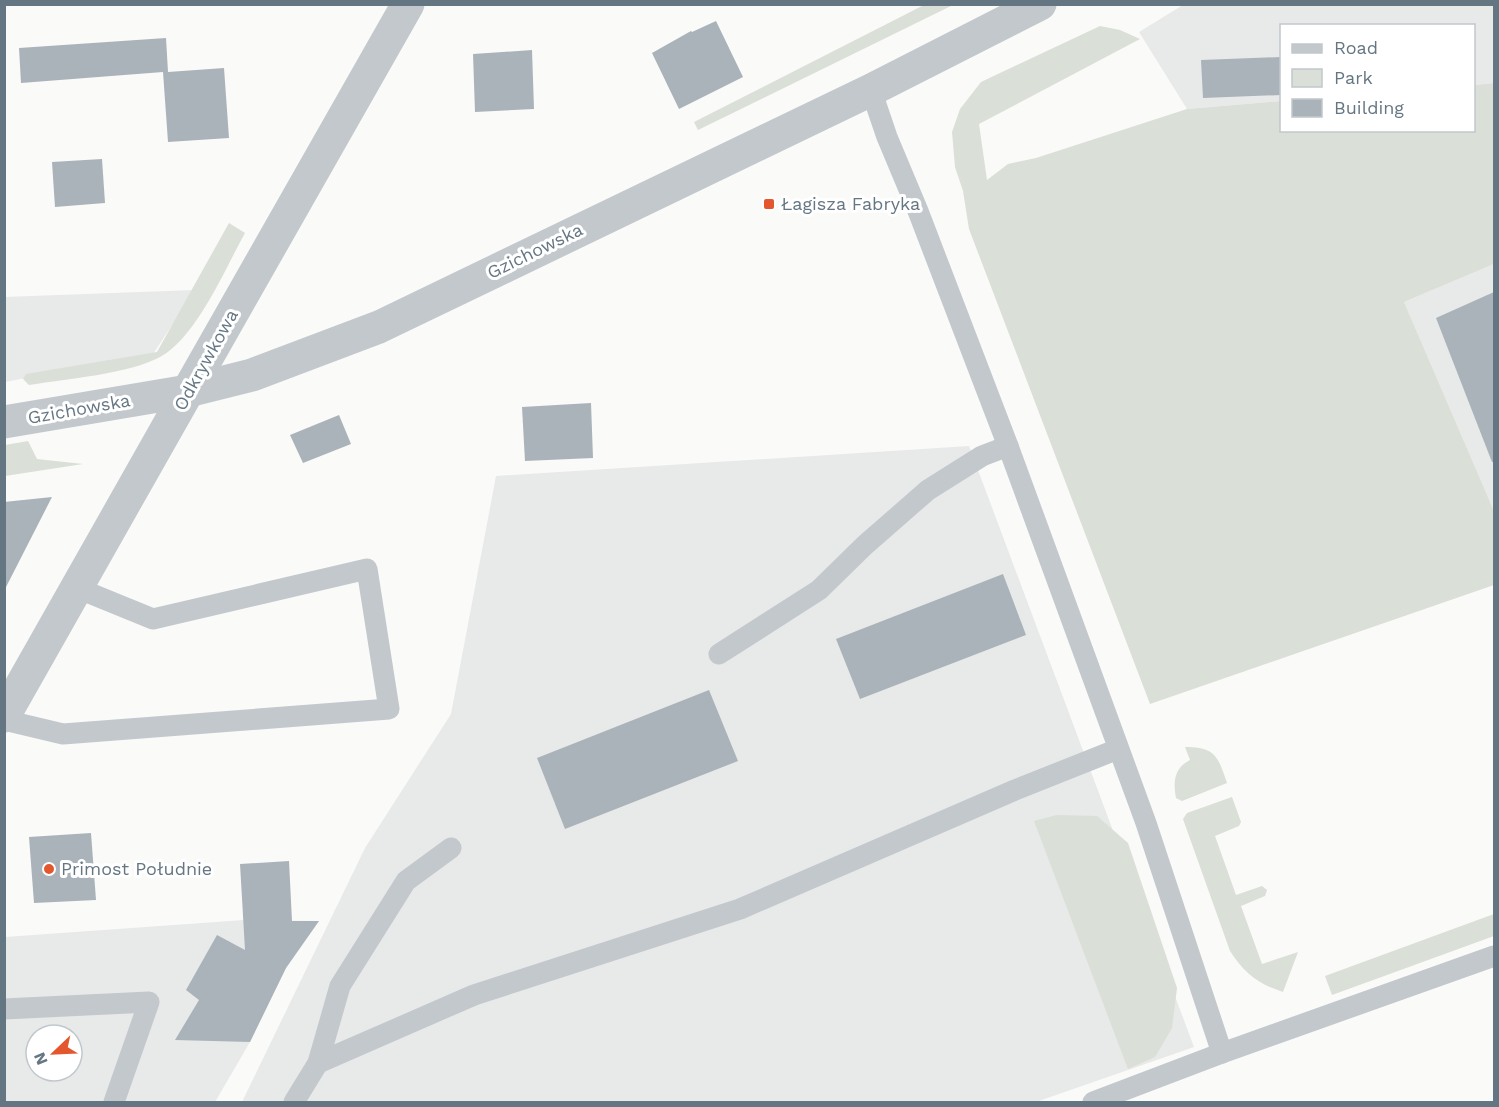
<svg xmlns="http://www.w3.org/2000/svg" width="1499" height="1107" viewBox="0 0 1499 1107" font-family="'Work Sans',sans-serif">
  <style>
    .built { fill: #e8e9e9; fill-rule: evenodd }
    .green { fill: #dadfd7 }
    .building { fill: #aab3b9 }
    .lines { fill: none; stroke-linecap: round; stroke-linejoin: round }
    .service { stroke: #c3c8cc; stroke-width: 21 }
    .minor { stroke: #c3c8cc; stroke-width: 33 }
    .tertiary { stroke: #c3c8cc; stroke-width: 33 }
    .poi-dot { fill: #e4572e; stroke: #fff; stroke-width: 2 }
    .labels { text-anchor: middle; stroke-width: 6; stroke-linejoin: round; paint-order: stroke }
    .poi-label { font-size: 18px; fill: #657683; stroke: #fff; text-anchor: start }
    .street-label { font-size: 18px; fill: #657683; stroke: #fff }
  </style>
  <rect width="100%" height="100%" fill="#fafaf8"/>
  <g class="built">
    <path d="M 1183,5 L 1494,5 L 1494,83 L 1474,85 L 1474,26 L 1282,26 L 1281,101 L 1187,109 L 1139,32 Z"/>
    <path d="M 1494,264 L 1494,511 L 1404,302 Z"/>
    <path d="M 195,290 L 153,354 L 5,382 L 4,297 Z"/>
    <path d="M 969,446 L 1194,1047 L 1036,1102 L 242,1102 L 365,848 L 451,714 L 496,476 Z"/>
    <path d="M 244,920 L 319,921 L 286,968 L 250,1042 L 215,1102 L 5,1102 L 5,937 ZM 36,1035 L 72,1035 L 72,1071 L 36,1071 Z"/>
  </g>
  <g class="green">
    <path d="M 924,5 L 953,5 L 698,130 L 694,122 Z"/>
    <path d="M 1100,26 L 1120,30 L 1140,39 L 979,124 L 987,180 L 1008,164 L 1036,158 L 1187,109 L 1281,101 L 1282,130 L 1474,130 L 1474,85 L 1494,83 L 1494,264 L 1404,302 L 1494,511 L 1494,585 L 1150,704 L 969,229 L 963,191 L 955,167 L 952,132 L 960,109 L 981,82 Z"/>
    <path d="M 229,223 L 245,233 C 225,269 196,338 160,357 C 129,374 65,379 29,385 L 23,379 L 26,374 L 157,352 Z"/>
    <path d="M 28,441 L 37,459 L 83,464 L 5,476 L 5,445 Z"/>
    <path d="M 1185,747 C 1216,747 1218,757 1227,783 L 1182,801 L 1176,798 C 1173,782 1174,768 1190,760 Z"/>
    <path d="M 1232,797 L 1241,822 L 1239,826 L 1215,836 L 1236,895 L 1262,886 L 1267,890 L 1265,896 L 1241,906 L 1262,964 L 1298,952 L 1283,992 C 1258,984 1244,973 1230,951 L 1183,819 L 1187,813 Z"/>
    <path d="M 1057,815 L 1097,816 L 1128,843 L 1177,988 L 1172,1028 L 1155,1057 L 1128,1069 L 1034,821 Z"/>
    <path d="M 1494,914 L 1494,936 L 1332,995 L 1325,976 Z"/>
  </g>
  <g class="building">
    <path d="M 716,21 L 743,77 L 679,109 L 652,53 L 691,31 L 692,32 Z"/>
    <path d="M 166,38 L 168,72 L 224,68 L 229,138 L 168,142 L 163,72 L 21,83 L 19,48 Z"/>
    <path d="M 532,50 L 534,109 L 475,112 L 473,54 Z"/>
    <path d="M 1281,57 L 1281,95 L 1203,98 L 1201,60 Z"/>
    <path d="M 102,159 L 105,203 L 55,207 L 52,162 Z"/>
    <path d="M 1494,292 L 1494,462 L 1492,462 L 1436,318 Z"/>
    <path d="M 591,403 L 593,458 L 525,461 L 522,407 Z"/>
    <path d="M 339,415 L 351,444 L 303,463 L 290,435 Z"/>
    <path d="M 52,497 L 4,591 L 4,502 Z"/>
    <path d="M 1003,574 L 1026,635 L 860,699 L 836,639 Z"/>
    <path d="M 709,690 L 738,761 L 565,829 L 537,758 Z"/>
    <path d="M 91,833 L 96,900 L 34,903 L 29,837 Z"/>
    <path d="M 289,861 L 292,921 L 319,921 L 286,968 L 250,1042 L 175,1040 L 199,1000 L 186,990 L 217,935 L 245,950 L 240,864 Z"/>
  </g>
  <g class="lines">
    <g class="service">
      <path d="M 871,90 L 887,137 L 918,211 L 1008,446 L 1146,823 L 1222,1053"/>
      <path d="M 719,654 L 819,590 L 865,545 L 928,490 L 982,456 L 1008,446"/>
      <path d="M 4,720 L 63,734 L 389,709 L 367,569 L 153,619 L 77,588"/>
      <path d="M 4,1009 L 149,1002 L 114,1102"/>
      <path d="M 318,1063 L 340,986 L 406,881 L 451,848"/>
      <path d="M 294,1102 L 318,1063 L 474,995 L 740,909 L 1015,790 L 1118,749"/>
      <path d="M 1093,1102 L 1222,1053 L 1494,956"/>
    </g>
    <path class="minor" d="M 188,391 L 408,4"/>
    <g class="tertiary">
      <path d="M 4,422 L 188,391 L 252,375 L 379,327 L 871,90 L 1040,4"/>
      <path d="M 4,716 L 188,391"/>
    </g>
  </g>
  <g class="poi-dot">
    <rect x="763" y="198" width="12" height="12" rx="3"/>
    <circle cx="49" cy="869" r="6"/>
  </g>
  <g class="labels">
    <g class="poi-label">
      <text x="781" y="210">Łagisza Fabryka</text>
      <text x="61" y="875">Primost Południe</text>
    </g>
    <g class="street-label">
      <text transform="translate(535 251) rotate(-26)" y="6">Gzichowska</text>
      <text transform="translate(206 360) rotate(-61)" y="6">Odkrywkowa</text>
      <text transform="translate(79 409) rotate(-10)" y="6">Gzichowska</text>
    </g>
  </g>
  <rect width="1499" height="1107" fill="none" stroke="#657683" stroke-width="12"/>
  <rect x="1280" y="24" width="195" height="108" fill="#ffffff" stroke="#c1c8cd" stroke-width="1.5"/>
  <rect x="1292" y="44" width="30" height="9" fill="#c3c8cc" stroke="#c1c8cd" stroke-width="1.5"/>
  <text x="1334" y="54" font-size="18" fill="#657683">Road</text>
  <rect x="1292" y="69" width="30" height="18" fill="#dadfd7" stroke="#c1c8cd" stroke-width="1.5"/>
  <text x="1334" y="84" font-size="18" fill="#657683">Park</text>
  <rect x="1292" y="99" width="30" height="18" fill="#aab3b9" stroke="#c1c8cd" stroke-width="1.5"/>
  <text x="1334" y="114" font-size="18" fill="#657683">Building</text>
  <g transform="translate(54 1053) rotate(247)"><circle r="28" fill="#ffffff" stroke="#c1c8cd" stroke-width="1.5"/>
  <path d="M0-4.5L10 22L0 15L-10 22Z" fill="#e4572e"/>
  <text y="-9" font-size="16" font-weight="bold" text-anchor="middle" fill="#657683">N</text>
  </g>
</svg>
